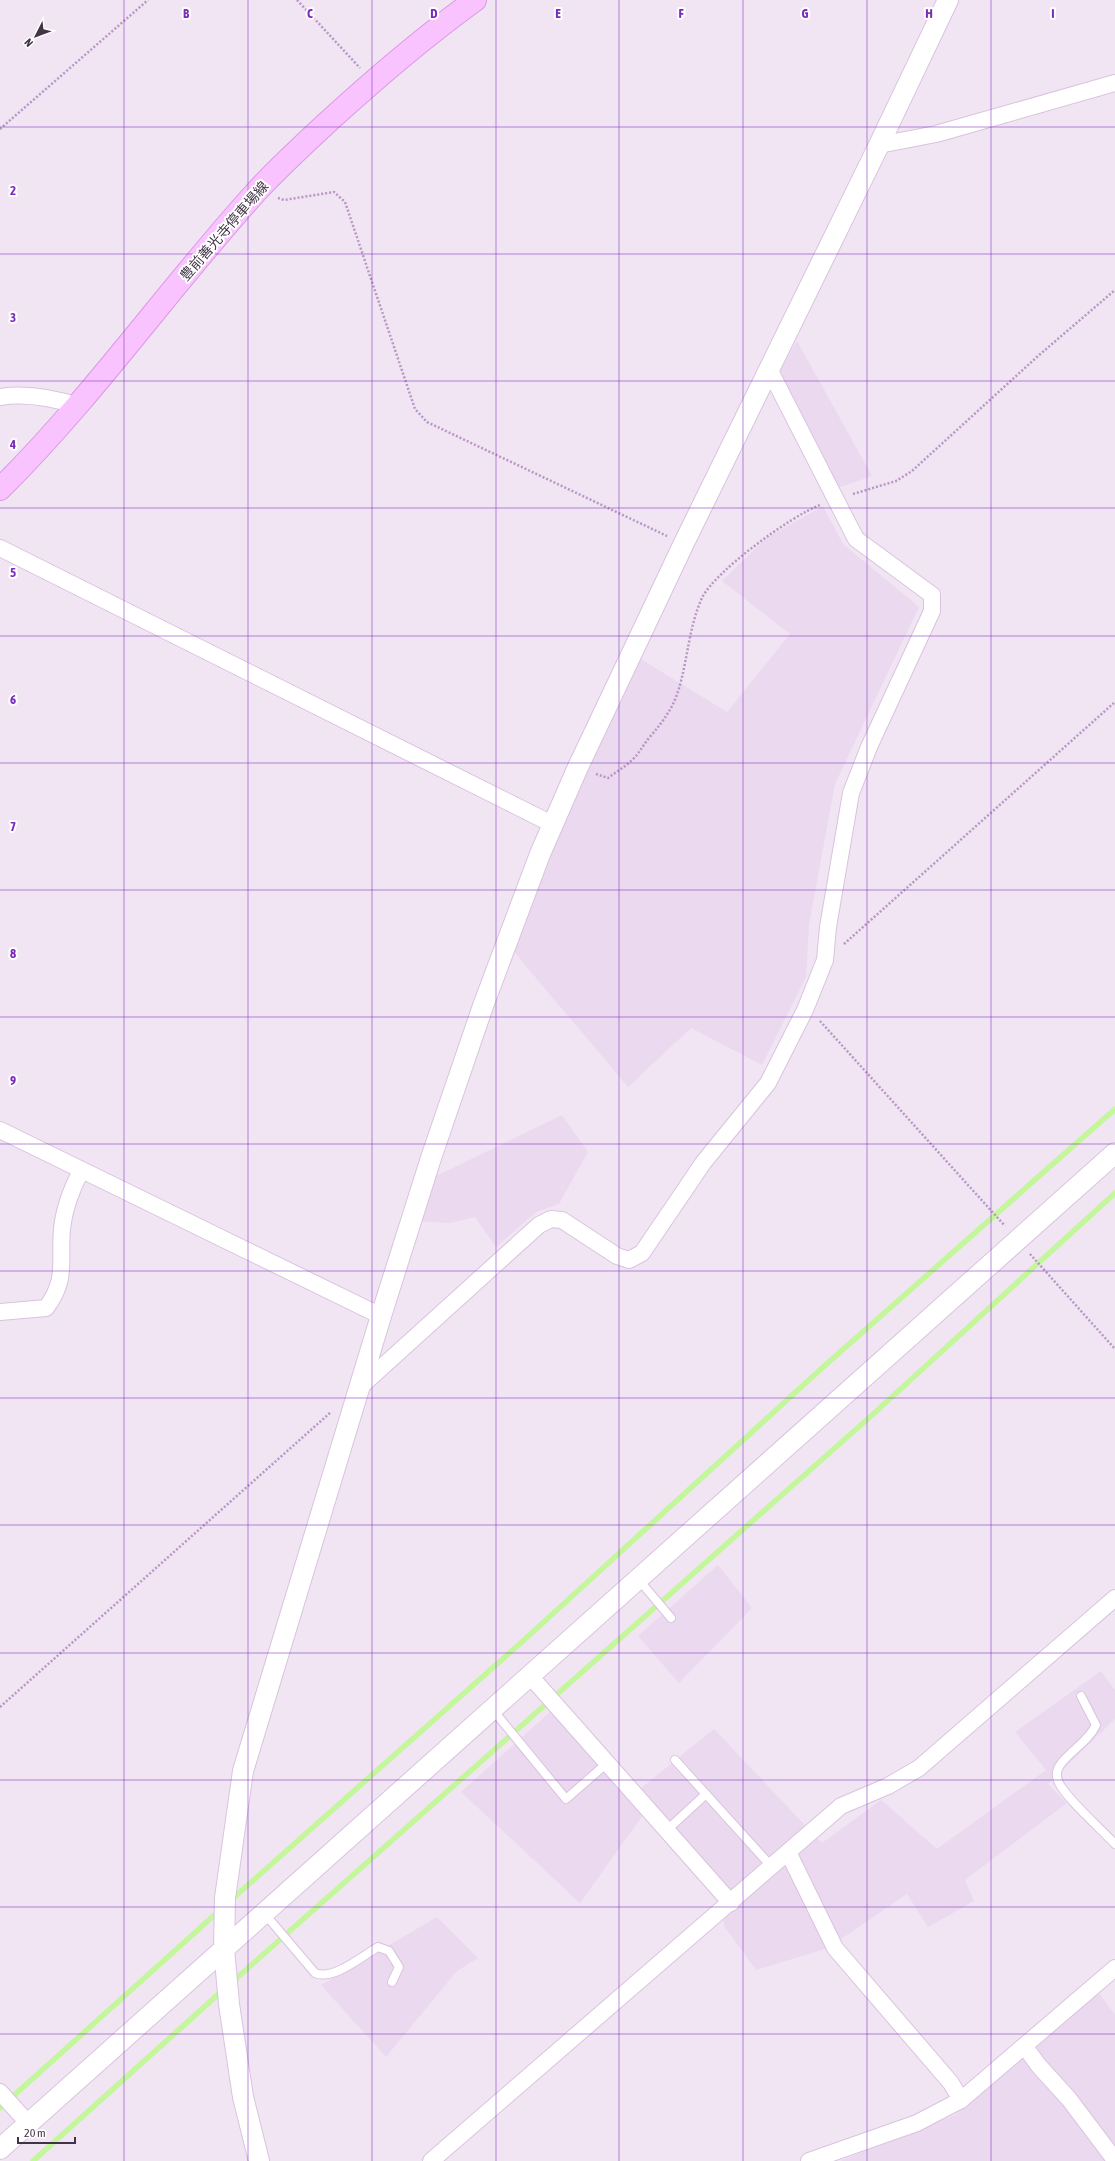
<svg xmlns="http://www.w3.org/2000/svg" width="1115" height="2161" viewBox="0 0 1115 2161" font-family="'Asap Condensed','Noto Sans JP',sans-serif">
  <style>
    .residential { fill: #ebd9ef }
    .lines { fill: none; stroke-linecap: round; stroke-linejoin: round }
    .stream { stroke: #c4f69b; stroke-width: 5.5 }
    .service-casing { stroke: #d9c3de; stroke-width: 10 }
    .minor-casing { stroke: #d9c3de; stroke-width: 18 }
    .tertiary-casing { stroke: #d9c3de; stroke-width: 22 }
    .secondary-casing { stroke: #db98e4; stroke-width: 24 }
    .path { stroke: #b996c3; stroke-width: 2.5; stroke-dasharray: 2 2; stroke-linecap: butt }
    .service { stroke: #fff; stroke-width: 8 }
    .minor { stroke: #fff; stroke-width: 16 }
    .tertiary { stroke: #fff; stroke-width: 20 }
    .secondary { stroke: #f9c3ff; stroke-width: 22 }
    .grid { fill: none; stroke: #7b2cbf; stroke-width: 1; stroke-opacity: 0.55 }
    .labels { text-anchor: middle; stroke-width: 4; stroke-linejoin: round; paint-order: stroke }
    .street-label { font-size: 14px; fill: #423447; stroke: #fff }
    .grid-label { font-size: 13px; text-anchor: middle; font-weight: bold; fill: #7b2cbf; stroke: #fff; stroke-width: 4; stroke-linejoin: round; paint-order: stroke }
  </style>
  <rect width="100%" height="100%" fill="#f1e5f4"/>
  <g class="residential">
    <path d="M 797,341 L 872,476 L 829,491 L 780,370 Z"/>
    <path d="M 823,506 L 843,544 L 919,607 L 835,784 L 809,925 L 806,977 L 762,1065 L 691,1028 L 628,1087 L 509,946 L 636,656 L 727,712 L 790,634 L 722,581 L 766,538 Z"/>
    <path d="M 562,1115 L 588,1152 L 559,1204 L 536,1212 L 496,1247 L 475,1217 L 450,1223 L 416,1221 L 430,1179 Z"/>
    <path d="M 718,1565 L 752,1608 L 679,1683 L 638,1636 Z"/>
    <path d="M 1101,1671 L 1115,1690 L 1115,1719 L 1048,1784 L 1067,1803 L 965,1880 L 974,1901 L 928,1927 L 907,1894 L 828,1948 L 756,1970 L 724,1926 L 722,1904 L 643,1815 L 580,1903 L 461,1792 L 551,1711 L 630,1797 L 714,1729 L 822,1843 L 881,1800 L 937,1849 L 1046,1770 L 1015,1732 Z"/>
    <path d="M 437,1917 L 478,1958 L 457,1971 L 386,2057 L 321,1985 Z"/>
    <path d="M 1099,1993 L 1115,2015 L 1115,2161 L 840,2161 L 955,2115 Z"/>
  </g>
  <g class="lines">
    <g class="stream">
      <path d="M 231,1900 L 524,1640 L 822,1368 L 1115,1109"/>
      <path d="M 231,1983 L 871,1416 L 1115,1193"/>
      <path d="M 0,2108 L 220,1910"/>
      <path d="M 33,2161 L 223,1990"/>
    </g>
    <defs>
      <g id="service">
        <path d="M 639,1580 L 671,1618"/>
        <path d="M 1081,1696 L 1096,1725 C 1088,1742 1071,1750 1060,1765 C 1056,1771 1056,1777 1059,1783 C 1066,1798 1102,1830 1115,1844"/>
        <path d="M 493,1710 L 566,1799 L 606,1764"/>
        <path d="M 675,1760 L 771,1866"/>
        <path d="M 667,1830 L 706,1794"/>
        <path d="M 264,1913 L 315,1973 C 333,1981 362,1956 378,1947 L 389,1951 L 399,1967 L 392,1982"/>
      </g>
      <g id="minor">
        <path d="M 879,145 L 936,134 L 1115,83"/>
        <path d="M 0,397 C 26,393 53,398 78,406"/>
        <path d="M 0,548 L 554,825"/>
        <path d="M 0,1130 L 381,1316"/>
        <path d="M 0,1312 L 46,1308 C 68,1279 59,1261 62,1229 C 64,1209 72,1188 81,1171"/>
        <path d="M 360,1387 L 539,1225 L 551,1219 L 562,1220 L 617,1256 L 629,1260 L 642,1253 L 703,1163 L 768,1083 L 805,1010 L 825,960 L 828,927 L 851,793 L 869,747 L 932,611 L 932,595 L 856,539 L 769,369"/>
        <path d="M 531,1677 L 731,1903"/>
        <path d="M 788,1852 L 835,1948 L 951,2083 L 961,2100"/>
        <path d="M 1025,2047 L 1039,2066 L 1069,2099 L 1115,2160"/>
        <path d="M 0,2092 L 28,2123"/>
        <path d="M 431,2161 L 841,1806 L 888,1786 L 919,1768 L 1115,1598"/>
        <path d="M 809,2161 L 917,2123 L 961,2100 L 1115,1968"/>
      </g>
      <g id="tertiary">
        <path d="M 0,2149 L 1115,1153"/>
        <path d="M 259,2161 L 243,2097 L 229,2004 L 224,1949 L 225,1898 L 243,1771 L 381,1316 L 431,1158 L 483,1006 L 540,854 L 578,767 L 684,543 L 879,145 L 948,0"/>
      </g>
      <path id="secondary" d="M 0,489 C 93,397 168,289 256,192 C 279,167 304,144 330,120 C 376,78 424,37 475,0"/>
    </defs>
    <use href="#service" class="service-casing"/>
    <use href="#minor" class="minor-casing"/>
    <use href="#tertiary" class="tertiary-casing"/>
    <use href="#secondary" class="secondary-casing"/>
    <g class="path">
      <path d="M 297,0 L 360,68"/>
      <path d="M 0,129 L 148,0"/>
      <path d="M 278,198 L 284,200 L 334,192 L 345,202 L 415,409 L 427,422 L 667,536"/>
      <path d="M 853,494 L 896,481 L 912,471 L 1038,356 L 1115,290"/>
      <path d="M 596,774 L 608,778 C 616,772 625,767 632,760 C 639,754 643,745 649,738 C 665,719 675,706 681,681 C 688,654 690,624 702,598 C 715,571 791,516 820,505"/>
      <path d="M 844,944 L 1115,702"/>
      <path d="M 820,1021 L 1005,1226"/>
      <path d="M 1030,1254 L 1115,1349"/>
      <path d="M 0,1707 L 331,1412"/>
    </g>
    <use href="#service" class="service"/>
    <use href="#minor" class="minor"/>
    <use href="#tertiary" class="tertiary"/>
    <use href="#secondary" class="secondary"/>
  </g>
  <path class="grid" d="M 124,0 L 124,2161M 248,0 L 248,2161M 372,0 L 372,2161M 496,0 L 496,2161M 619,0 L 619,2161M 743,0 L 743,2161M 867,0 L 867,2161M 991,0 L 991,2161M 0,127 L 1115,127M 0,254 L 1115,254M 0,381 L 1115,381M 0,508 L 1115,508M 0,636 L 1115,636M 0,763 L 1115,763M 0,890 L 1115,890M 0,1017 L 1115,1017M 0,1144 L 1115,1144M 0,1271 L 1115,1271M 0,1398 L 1115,1398M 0,1525 L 1115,1525M 0,1653 L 1115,1653M 0,1780 L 1115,1780M 0,1907 L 1115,1907M 0,2034 L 1115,2034"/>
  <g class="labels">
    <g class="street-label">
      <text transform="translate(224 231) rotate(-49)" y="5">豊前善光寺停車場線</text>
    </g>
  </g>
  <g class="grid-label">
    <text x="186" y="18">B</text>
    <text x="310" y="18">C</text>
    <text x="434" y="18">D</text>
    <text x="558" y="18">E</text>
    <text x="681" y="18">F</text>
    <text x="805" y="18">G</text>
    <text x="929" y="18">H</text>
    <text x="1053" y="18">I</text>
    <text x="13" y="195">2</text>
    <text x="13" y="322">3</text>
    <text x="13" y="449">4</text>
    <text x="13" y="577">5</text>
    <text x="13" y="704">6</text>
    <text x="13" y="831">7</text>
    <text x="13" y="958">8</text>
    <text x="13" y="1085">9</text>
  </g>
  <g transform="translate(36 36) rotate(228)" stroke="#ffffff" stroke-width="3" paint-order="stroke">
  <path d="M0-3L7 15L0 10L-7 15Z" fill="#423447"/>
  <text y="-6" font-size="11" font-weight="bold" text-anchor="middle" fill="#423447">N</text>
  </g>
  <path d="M18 2137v6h57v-6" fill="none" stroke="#423447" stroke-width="2"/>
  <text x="24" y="2137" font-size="12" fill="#423447" stroke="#ffffff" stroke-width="3" paint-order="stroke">20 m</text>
</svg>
